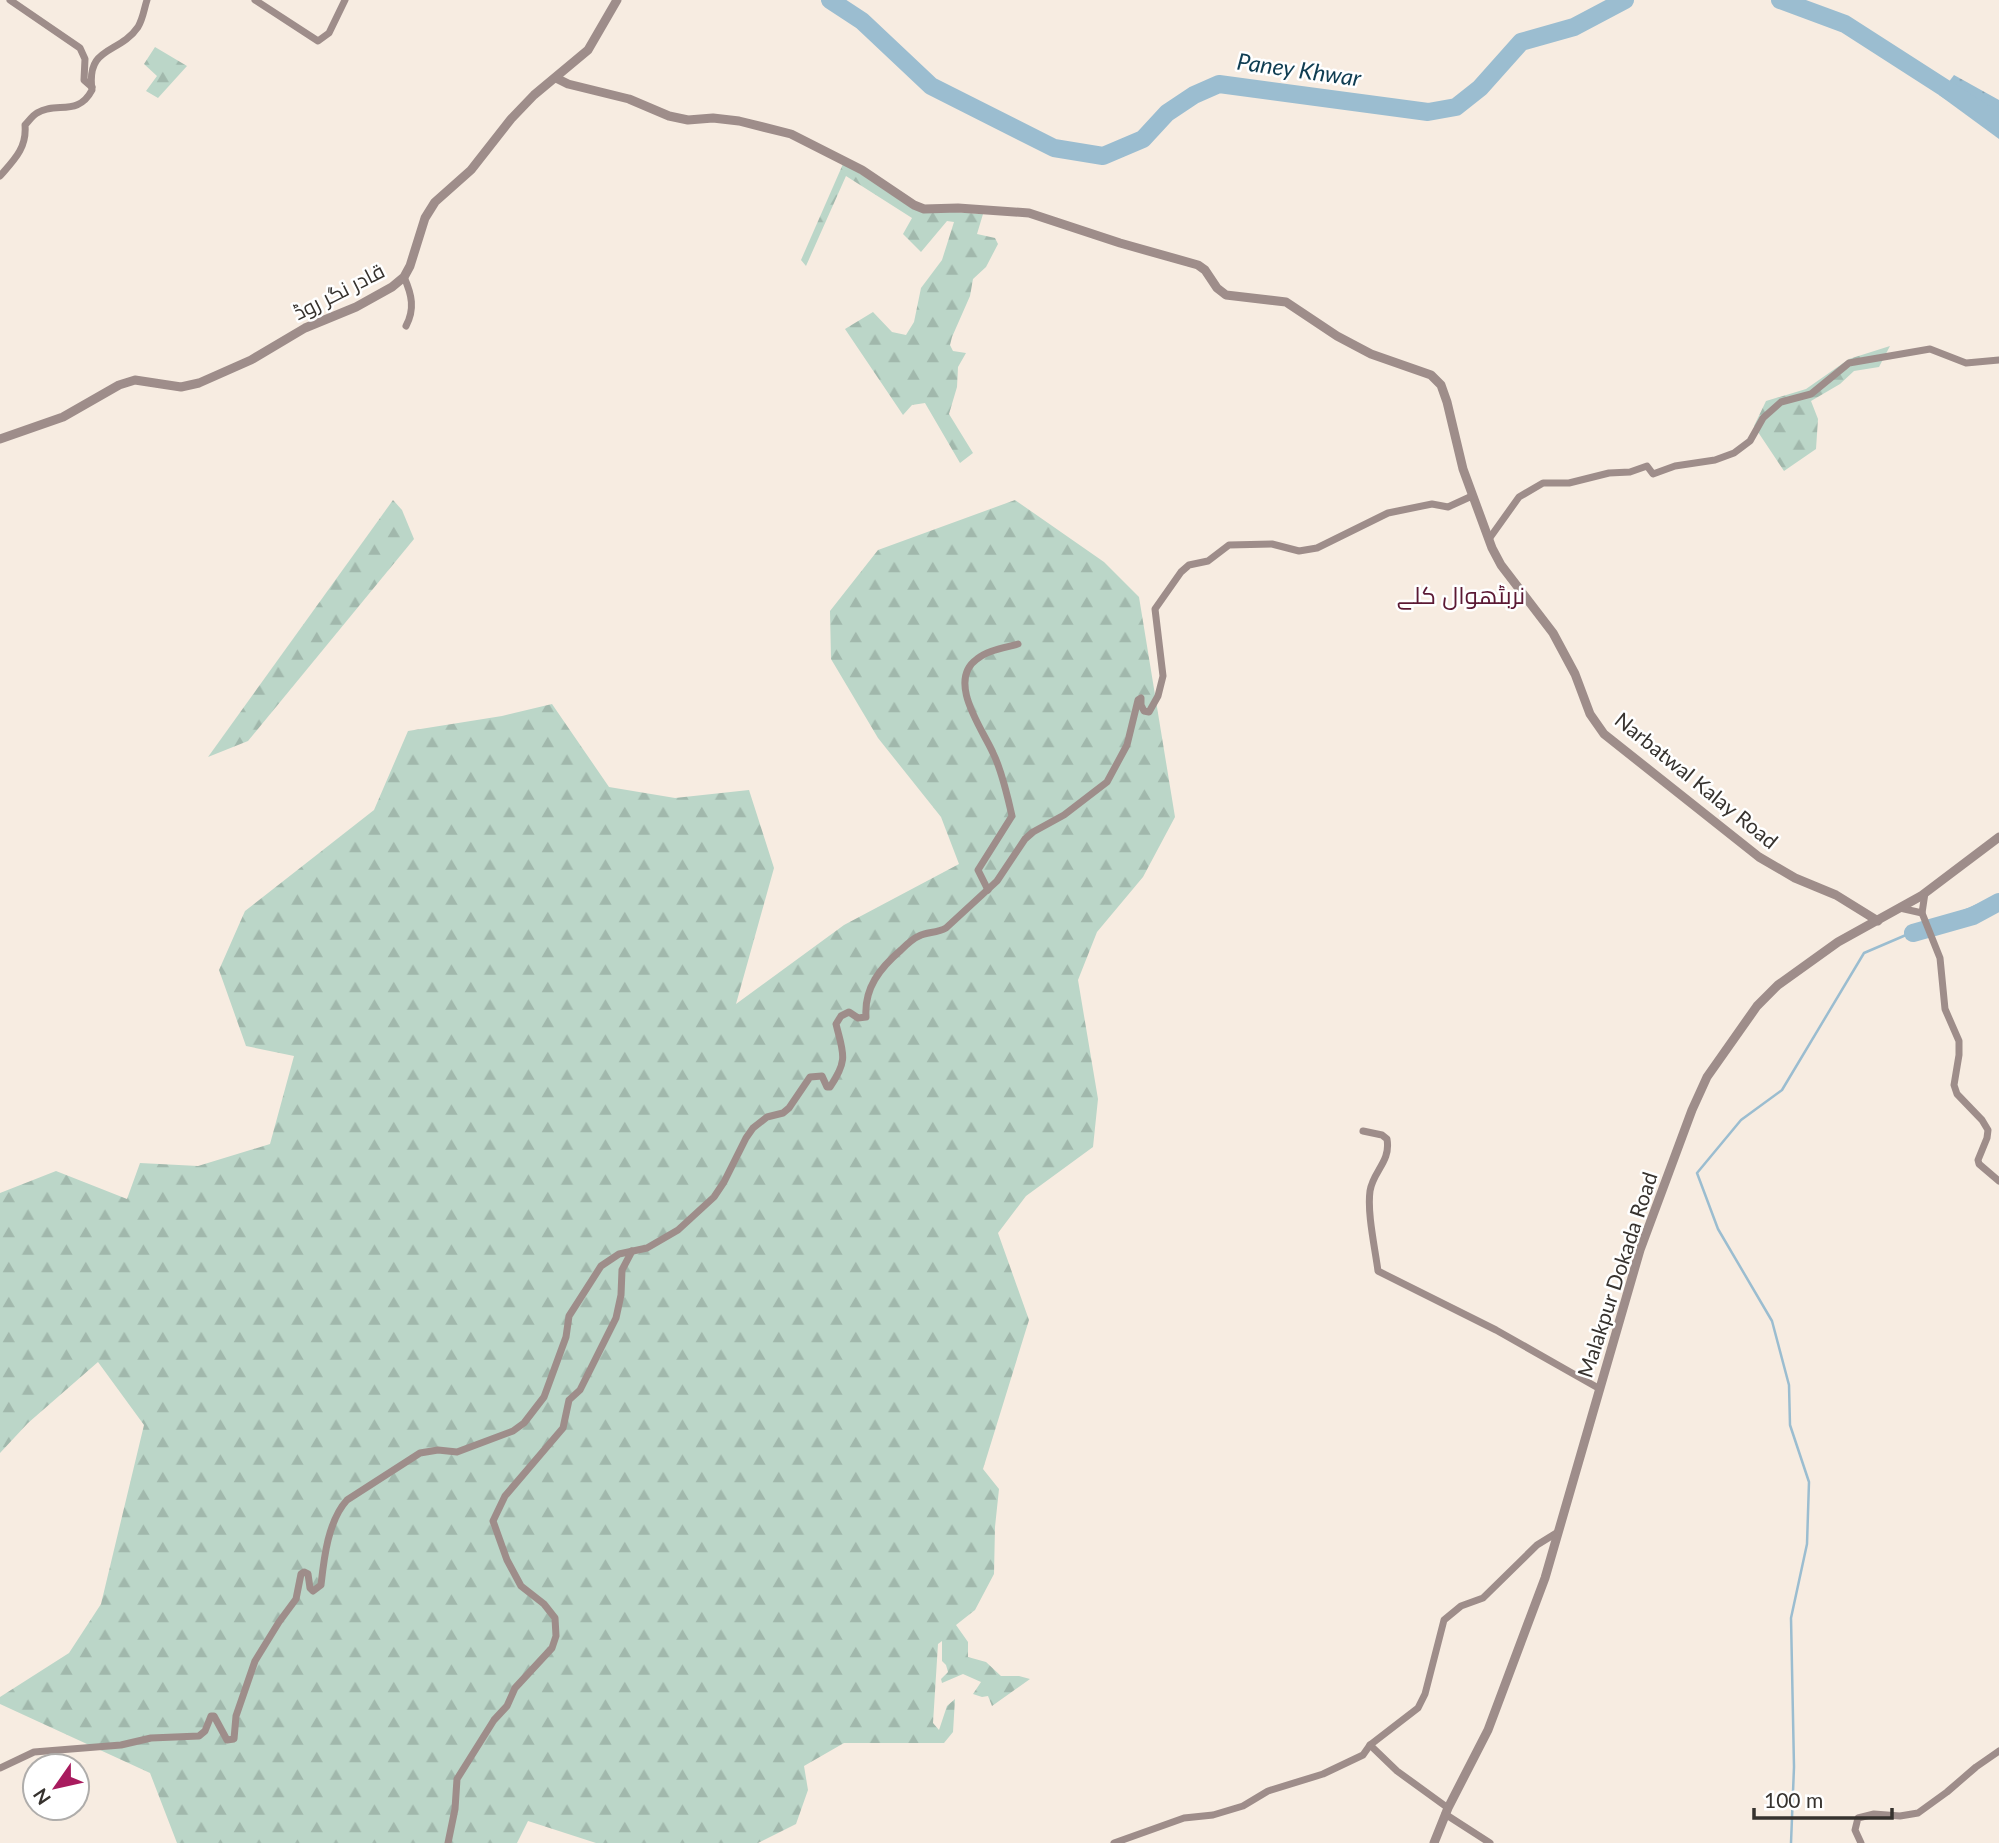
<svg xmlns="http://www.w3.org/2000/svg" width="1999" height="1843" viewBox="0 0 1999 1843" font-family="Lato,Cairo,sans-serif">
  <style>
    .forest { fill: url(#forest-firs) }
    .water { fill: url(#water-ripples) }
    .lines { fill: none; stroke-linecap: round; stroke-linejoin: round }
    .stream { stroke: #9bbdd0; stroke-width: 2.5 }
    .river { stroke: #9bbdd0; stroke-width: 18 }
    .minor { stroke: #9e8d8a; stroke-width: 7 }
    .tertiary { stroke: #9e8d8a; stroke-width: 9 }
    .labels { text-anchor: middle; stroke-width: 5; stroke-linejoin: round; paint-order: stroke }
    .street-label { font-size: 21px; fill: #36322e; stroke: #fff }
    .water-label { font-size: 23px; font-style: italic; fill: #0f3d52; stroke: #fff }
    .quarter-label { font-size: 24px; fill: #5b1934; stroke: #fff }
  </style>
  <defs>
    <pattern id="forest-firs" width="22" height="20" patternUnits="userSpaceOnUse" patternTransform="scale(1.75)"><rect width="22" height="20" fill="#bbd6c8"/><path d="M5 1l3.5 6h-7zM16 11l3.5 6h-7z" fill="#a1b8ac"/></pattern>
    <pattern id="water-ripples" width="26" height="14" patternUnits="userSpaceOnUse" patternTransform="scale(1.75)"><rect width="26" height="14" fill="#9bbdd0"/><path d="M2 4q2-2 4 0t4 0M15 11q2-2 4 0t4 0" fill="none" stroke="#7f9aa9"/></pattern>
  </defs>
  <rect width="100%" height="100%" fill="#f7ece1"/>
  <g class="forest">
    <path d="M 155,47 L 187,66 L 158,98 L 146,91 L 157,76 L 144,64 Z"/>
    <path d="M 843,164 L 859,173 L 913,209 L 983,214 L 977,234 L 995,238 L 998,244 L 986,267 L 973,279 L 970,296 L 952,337 L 950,345 L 953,351 L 966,353 L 958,367 L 957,387 L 949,414 L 973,453 L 960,463 L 925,403 L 912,405 L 903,415 L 845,329 L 873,312 L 892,332 L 906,335 L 914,322 L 921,288 L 942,260 L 954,222 L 947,221 L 921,252 L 903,234 L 912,218 L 846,176 L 806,266 L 801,260 Z"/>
    <path d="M 1890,346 L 1879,367 L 1854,371 L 1840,384 L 1811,401 L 1818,419 L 1816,449 L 1784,471 L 1754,426 L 1766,401 L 1806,389 L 1849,359 Z"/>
    <path d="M 393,500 L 402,510 L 414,539 L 248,741 L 208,757 Z"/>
    <path d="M 1015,500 L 1104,562 L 1139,597 L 1175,817 L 1143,877 L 1097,932 L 1078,980 L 1098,1099 L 1093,1147 L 1026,1196 L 998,1233 L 1029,1320 L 983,1469 L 999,1489 L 995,1527 L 994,1574 L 975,1610 L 956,1625 L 968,1642 L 968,1657 L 986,1662 L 1001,1676 L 1019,1676 L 1030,1679 L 992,1706 L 988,1696 L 982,1697 L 973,1694 L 981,1682 L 963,1674 L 942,1683 L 941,1679 L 948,1672 L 946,1665 L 942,1661 L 942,1641 L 938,1644 L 933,1723 L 939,1730 L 947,1706 L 955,1699 L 953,1732 L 944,1743 L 844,1743 L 804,1766 L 808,1790 L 796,1824 L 758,1843 L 596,1843 L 528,1821 L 517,1843 L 177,1843 L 150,1773 L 0,1704 L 0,1697 L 69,1653 L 101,1604 L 144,1425 L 98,1362 L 28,1423 L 0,1453 L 0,1193 L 56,1171 L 127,1199 L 140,1163 L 198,1166 L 270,1144 L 294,1056 L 246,1046 L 219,970 L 245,911 L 374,810 L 408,731 L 502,716 L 552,704 L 609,787 L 675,798 L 749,790 L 774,868 L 736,1004 L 844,925 L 959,864 L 941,817 L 878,738 L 831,659 L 830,611 L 878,550 Z"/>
  </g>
  <path class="water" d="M 1954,75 L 1999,100 L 1999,139 L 1939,95 Z"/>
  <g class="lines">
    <g class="stream">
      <path d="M 1943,920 L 1999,896"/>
      <path d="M 1791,1843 L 1794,1767 L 1791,1618 L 1807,1544 L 1809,1482 L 1790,1425 L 1789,1385 L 1772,1321 L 1718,1229 L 1697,1173 L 1741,1120 L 1782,1090 L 1864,953 L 1927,926"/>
    </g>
    <g class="river">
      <path d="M 830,0 L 862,21 L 931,86 L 1054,148 L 1103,156 L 1143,139 L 1167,113 L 1194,95 L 1219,84 L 1428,112 L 1456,107 L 1480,88 L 1521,42 L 1574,27 L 1625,0"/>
      <path d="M 1780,0 L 1845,24 L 1999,123"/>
      <path d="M 1913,933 L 1973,916 L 1999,902"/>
    </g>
    <g class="minor">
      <path d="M 10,0 L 80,48 L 85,59 L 84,80 L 92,87"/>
      <path d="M 255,0 L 318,41 L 329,33 L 345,0"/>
      <path d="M 0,176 C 14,160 27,148 25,125 C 29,121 32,116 37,113 C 56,101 78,117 92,90 C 86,45 119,55 138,27 C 143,19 144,9 147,0"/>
      <path d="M 404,277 C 412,295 415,309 406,326"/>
      <path d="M 1489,539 L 1519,497 L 1543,483 L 1569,483 L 1609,473 L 1630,472 L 1647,466 L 1653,474 L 1675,466 L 1715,460 L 1734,453 L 1750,441 L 1763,418 L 1781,402 L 1811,394 L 1849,363 L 1930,349 L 1966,363 L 1999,360"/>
      <path d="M 988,890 L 978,870 L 1012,816 C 1008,798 1001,769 993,753 C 983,730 946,681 977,659 C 988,650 1004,648 1018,644"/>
      <path d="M 1925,893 L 1922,913 L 1940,958 L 1945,1009 L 1959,1041 L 1959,1055 L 1954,1085 L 1957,1094 L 1982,1120 L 1988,1130 L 1987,1138 L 1978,1160 L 1979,1164 L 1999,1181"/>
      <path d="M 1900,908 L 1922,913"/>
      <path d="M 1363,1131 L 1382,1135 L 1387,1139 C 1391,1162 1373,1171 1370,1191 C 1367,1213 1375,1248 1378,1271 L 1496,1330 L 1600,1389"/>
      <path d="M 1370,1745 L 1397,1771 L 1448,1808"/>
      <path d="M 0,1768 L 34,1752 L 121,1745 L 151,1738 L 199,1736 L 205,1731 L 211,1716 L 214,1716 L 227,1740 L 234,1739 L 236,1716 L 255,1661 L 279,1622 L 296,1599 L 301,1574 L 304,1572 L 308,1574 L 310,1588 L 313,1591 L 321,1585 C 324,1558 328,1521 347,1500 L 420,1453 L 438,1450 L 457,1452 L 513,1431 L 524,1423 L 544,1397 L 566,1337 L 569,1316 L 601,1266 L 619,1254 L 647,1248 L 678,1230 L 714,1197 L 724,1182 L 746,1138 L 753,1128 L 767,1117 L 783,1113 L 789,1108 L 810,1077 L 822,1076 L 827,1087 L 830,1087 C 849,1059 843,1053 836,1024 L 841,1016 L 849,1012 L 858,1018 L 866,1017 C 864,988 880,968 901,950 C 906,945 912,939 919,936 C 927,932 937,933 946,928 L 997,881 L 1025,839 L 1033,832 L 1064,815 L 1107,782 L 1127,745 L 1138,700 L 1141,698 L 1141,705 L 1144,711 L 1149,712 L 1158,696 L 1163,676 L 1155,609 L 1181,572 L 1189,565 L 1208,561 L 1229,545 L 1272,544 L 1299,551 L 1317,548 L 1388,513 L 1432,504 L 1448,507 L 1472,496"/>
      <path d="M 1445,1814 L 1490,1843"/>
      <path d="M 448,1843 L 455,1809 L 457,1779 L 494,1720 L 507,1706 L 515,1688 L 552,1648 L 556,1636 L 555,1618 L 544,1604 L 521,1586 L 507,1560 L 493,1521 L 505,1496 L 563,1428 L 569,1400 L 580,1390 L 616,1318 L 621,1295 L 622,1270 L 632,1251"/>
      <path d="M 1114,1843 L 1184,1818 L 1213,1815 L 1243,1806 L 1268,1791 L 1323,1774 L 1363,1755 L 1370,1745 L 1418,1708 L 1425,1694 L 1444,1620 L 1461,1606 L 1483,1598 L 1537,1545 L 1558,1532"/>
      <path d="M 1861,1843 L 1855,1830 L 1858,1818 L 1874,1814 L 1900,1816 L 1918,1813 L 1947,1792 L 1976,1767 L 1999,1751"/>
    </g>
    <g class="tertiary">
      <path d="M 556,78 L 568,84 L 629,99 L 669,116 L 688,120 L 713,118 L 739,121 L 791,134 L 862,170 L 914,205 L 924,209 L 958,208 L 1029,213 L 1120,243 L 1198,265 L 1205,270 L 1217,288 L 1226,295 L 1286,302 L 1337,336 L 1371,354 L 1431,375 L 1441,385 L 1447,402 L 1463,469 L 1492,548 L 1501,565 L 1553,633 L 1575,674 L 1590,714 L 1604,734 L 1759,857 L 1795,878 L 1836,895 L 1878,921"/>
      <path d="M 0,439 L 63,417 L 119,385 L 135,380 L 181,387 L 199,383 L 251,360 L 305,328 L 356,307 L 392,287 L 404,277 L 410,266 L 425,218 L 435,202 L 471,170 L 511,119 L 534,95 L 588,50 L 617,0"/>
      <path d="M 1434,1843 L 1448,1808 L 1488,1730 L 1545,1578 L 1640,1250 L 1692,1110 L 1707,1077 L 1757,1006 L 1778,985 L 1838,942 L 1921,896 L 1999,837"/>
    </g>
  </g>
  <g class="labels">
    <g class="street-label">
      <text transform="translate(339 292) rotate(-27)" y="7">قادر نگر روڈ</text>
      <text transform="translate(1696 781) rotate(39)" y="7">Narbatwal Kalay Road</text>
      <text transform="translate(1618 1275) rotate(-72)" y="7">Malakpur Dokada Road</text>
    </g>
    <g class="water-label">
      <text transform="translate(1299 70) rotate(8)" y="8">Paney Khwar</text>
    </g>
    <g class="quarter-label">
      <text x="1461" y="604">نربٹھوال کلے</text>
    </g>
  </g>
  <g transform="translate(56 1787) rotate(236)"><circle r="33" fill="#ffffff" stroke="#afadab" stroke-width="2"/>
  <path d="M0-5L12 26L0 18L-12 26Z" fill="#a81b5e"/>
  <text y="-10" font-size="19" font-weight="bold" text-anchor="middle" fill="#36322e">N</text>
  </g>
  <path d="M1754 1808v10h138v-10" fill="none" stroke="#36322e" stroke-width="3.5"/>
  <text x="1764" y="1808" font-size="21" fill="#36322e" stroke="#ffffff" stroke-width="5" paint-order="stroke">100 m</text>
</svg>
